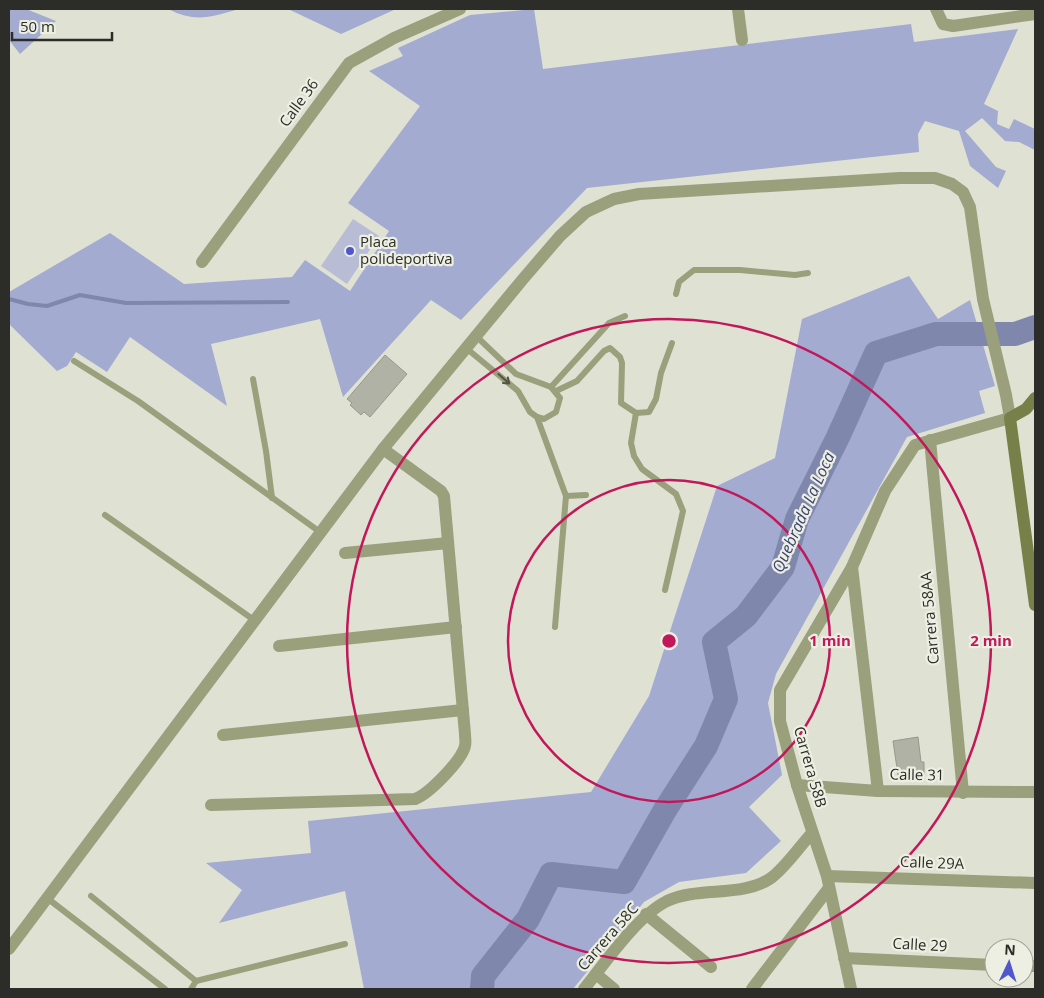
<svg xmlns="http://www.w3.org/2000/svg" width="1044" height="998" viewBox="0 0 1044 998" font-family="'Open Sans',sans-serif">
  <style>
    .green { fill: #b8bdd5 }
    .forest { fill: #a3abd1 }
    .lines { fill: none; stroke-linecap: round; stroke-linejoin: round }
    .stream { stroke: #8087ac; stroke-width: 4 }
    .river { stroke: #8087ac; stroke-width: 24 }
    .building { fill: #afb2a5; stroke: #96998c }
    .lane { stroke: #99a07b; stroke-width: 6 }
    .street { stroke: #99a07b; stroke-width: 12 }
    .secondary { stroke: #778048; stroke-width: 12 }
    .oneway { stroke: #525545 }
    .ring { fill: none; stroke: #c2185b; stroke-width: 2.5 }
    .poi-dot { fill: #5156cc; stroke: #ecefe1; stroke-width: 2 }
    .labels { text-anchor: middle; stroke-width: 4.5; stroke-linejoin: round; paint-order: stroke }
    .street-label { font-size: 15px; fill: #2c2d28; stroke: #ecefe1 }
    .poi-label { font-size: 15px; fill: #2c2d28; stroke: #ecefe1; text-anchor: start }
    .water-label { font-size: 16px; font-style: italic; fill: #3a4173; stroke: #ecefe1 }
    .centre { fill: #c2185b; stroke: #ecefe1; stroke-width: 2.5 }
    .ring-label { font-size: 15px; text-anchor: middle; font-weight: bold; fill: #c2185b; stroke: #ecefe1; stroke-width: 4.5; stroke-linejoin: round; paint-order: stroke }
  </style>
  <rect width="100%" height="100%" fill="#dfe1d3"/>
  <path class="green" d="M 353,219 L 379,236 L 347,284 L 321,266 Z"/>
  <g class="forest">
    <path d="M 9,9 L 26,9 L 56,21 L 20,54 L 9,40 Z"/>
    <path d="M 168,9 L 239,9 C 210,17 196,23 168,9 Z"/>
    <path d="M 288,9 L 396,9 L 341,34 Z"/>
    <path d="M 534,9 L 543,69 L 911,24 L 914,42 L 1018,29 L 984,104 L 998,111 L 997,124 L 1009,129 L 1014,119 L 1035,129 L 1035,150 L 1019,142 L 1005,141 L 982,118 L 965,131 L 996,167 L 1006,171 L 998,188 L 970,166 L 959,131 L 925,121 L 918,134 L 919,152 L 587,188 L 461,320 L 431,300 L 343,397 L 320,319 L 211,344 L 227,406 L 130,337 L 107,372 L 76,352 L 67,366 L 57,371 L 9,324 L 9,292 L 110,233 L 184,284 L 292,277 L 305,260 L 350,291 L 389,231 L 348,203 L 420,106 L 369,71 L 403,56 L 398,48 L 470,15 Z"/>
    <path d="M 909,276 L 938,319 L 970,300 L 995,386 L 979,391 L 985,413 L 907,437 L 776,674 L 768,703 L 782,775 L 749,807 L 781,841 L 746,873 L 679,882 L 644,902 L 573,989 L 364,989 L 345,891 L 219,923 L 242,890 L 206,863 L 311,853 L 308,821 L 591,792 L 649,696 L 717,486 L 775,458 L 802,319 Z"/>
  </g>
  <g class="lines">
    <path class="stream" d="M 9,299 L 28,304 L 47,306 L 80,295 L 126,303 L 288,302"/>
    <path class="river" d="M 482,989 L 483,976 L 528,919 L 551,874 L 624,882 L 665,810 L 706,746 L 726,699 L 714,642 L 746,616 L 783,567 L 797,519 L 838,437 L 876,353 L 936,334 L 1015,334 L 1035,327"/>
  </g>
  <g class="building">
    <path d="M 385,355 L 407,374 L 370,417 L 364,412 L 361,415 L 350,405 L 352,403 L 347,399 Z"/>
    <path d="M 918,737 L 921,762 L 924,762 L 924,774 L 898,775 L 893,741 Z"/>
  </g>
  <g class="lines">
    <g class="lane">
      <path d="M 676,294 L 679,282 L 694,270 L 740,270 L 795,275 L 808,273"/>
      <path d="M 466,348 L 518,391 L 530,412 L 537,417 L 544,419 L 556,412 L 560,398 L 551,387 L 516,374 L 476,336"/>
      <path d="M 74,361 L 138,401 L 320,532"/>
      <path d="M 253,379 L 266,451 L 272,498"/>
      <path d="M 551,387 L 609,323 L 625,316"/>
      <path d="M 556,391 L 577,381 L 604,351 L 610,348 L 620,357 L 622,363 L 621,403 L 636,413 L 649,412 L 656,399 L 661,373 L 672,343"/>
      <path d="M 636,413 L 631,443 L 634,456 L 642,469 L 676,494 L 683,511 L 665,590"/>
      <path d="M 537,417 L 566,496 L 555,627"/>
      <path d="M 566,496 L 586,495"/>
      <path d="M 105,515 L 254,620"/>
      <path d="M 91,896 L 196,981 L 345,944"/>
      <path d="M 47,898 L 165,989"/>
      <path d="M 191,989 L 196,981"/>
    </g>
    <g class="street">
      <path d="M 738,9 L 742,40"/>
      <path d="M 936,9 L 943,24 L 953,26 L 1035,14"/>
      <path d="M 202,262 L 349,63 L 394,38 L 460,9"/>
      <path d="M 930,440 L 963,793"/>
      <path d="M 345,553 L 448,543"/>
      <path d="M 852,567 L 878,791"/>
      <path d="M 279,646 L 456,627"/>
      <path d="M 223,735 L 463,710"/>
      <path d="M 797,785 L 878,791 L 1035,792"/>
      <path d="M 211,805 L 415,799 C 429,794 462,760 465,746 C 466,742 465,738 465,734 L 444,496 L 441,491 L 383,449"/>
      <path d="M 827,876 L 1035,883"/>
      <path d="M 646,914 L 711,967"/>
      <path d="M 9,949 L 383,449 L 523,279 L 560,236 L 586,212 L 614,199 L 639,194 L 900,178 L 935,178 L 952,184 L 963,192 L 970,207 L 983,299 L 1006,395 L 1010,418 L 915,445 L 885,491 L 852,567 L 780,690 L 780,721 L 797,785 L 827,876 L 851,989"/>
      <path d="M 844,958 L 994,965"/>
      <path d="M 1024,966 L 1035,966"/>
      <path d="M 596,974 L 614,989"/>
      <path d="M 584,989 C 605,963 637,916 667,901 C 699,886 742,898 771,878 C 785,868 800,846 812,833"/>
      <path d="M 752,989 L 829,888"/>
    </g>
    <path class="secondary" d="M 1035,398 L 1026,409 L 1010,418 L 1035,605"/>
  </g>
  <defs><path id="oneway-shaft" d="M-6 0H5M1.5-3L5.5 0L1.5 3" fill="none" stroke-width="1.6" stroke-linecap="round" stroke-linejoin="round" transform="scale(1.25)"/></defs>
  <use class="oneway" href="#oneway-shaft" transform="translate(504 379) rotate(41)"/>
  <g class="ring">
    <circle cx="669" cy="641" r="161"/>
    <circle cx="669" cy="641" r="322"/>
  </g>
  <circle class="poi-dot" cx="350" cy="251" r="5"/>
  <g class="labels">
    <g class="street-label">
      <text transform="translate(299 103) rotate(-54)" y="5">Calle 36</text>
      <text transform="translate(930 618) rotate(-95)" y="5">Carrera 58AA</text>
      <text transform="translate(810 767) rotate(74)" y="5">Carrera 58B</text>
      <text transform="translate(917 775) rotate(1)" y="5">Calle 31</text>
      <text transform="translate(932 863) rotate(2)" y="5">Calle 29A</text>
      <text transform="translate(608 937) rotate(-49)" y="5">Carrera 58C</text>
      <text transform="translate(920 945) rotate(3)" y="5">Calle 29</text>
    </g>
    <g class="poi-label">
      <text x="360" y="247">Placa<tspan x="360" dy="17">polideportiva</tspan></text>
    </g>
    <g class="water-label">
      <text transform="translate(803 512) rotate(-66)" y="6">Quebrada La Loca</text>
    </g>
  </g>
  <circle cx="669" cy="641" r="8" class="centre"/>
  <g class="ring-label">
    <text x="830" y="646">1 min</text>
    <text x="991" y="646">2 min</text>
  </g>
  <rect width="1044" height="998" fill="none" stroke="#2c2d28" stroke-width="20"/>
  <g transform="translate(1009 963) rotate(4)"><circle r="24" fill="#ecefe1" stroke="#9fa197"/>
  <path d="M0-4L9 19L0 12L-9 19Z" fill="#5156cc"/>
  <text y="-8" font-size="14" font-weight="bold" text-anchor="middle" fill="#2c2d28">N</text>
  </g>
  <path d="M12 32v8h100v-8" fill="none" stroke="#2c2d28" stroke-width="2.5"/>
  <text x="20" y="32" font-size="15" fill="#2c2d28" stroke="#ecefe1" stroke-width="4" paint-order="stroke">50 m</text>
</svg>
